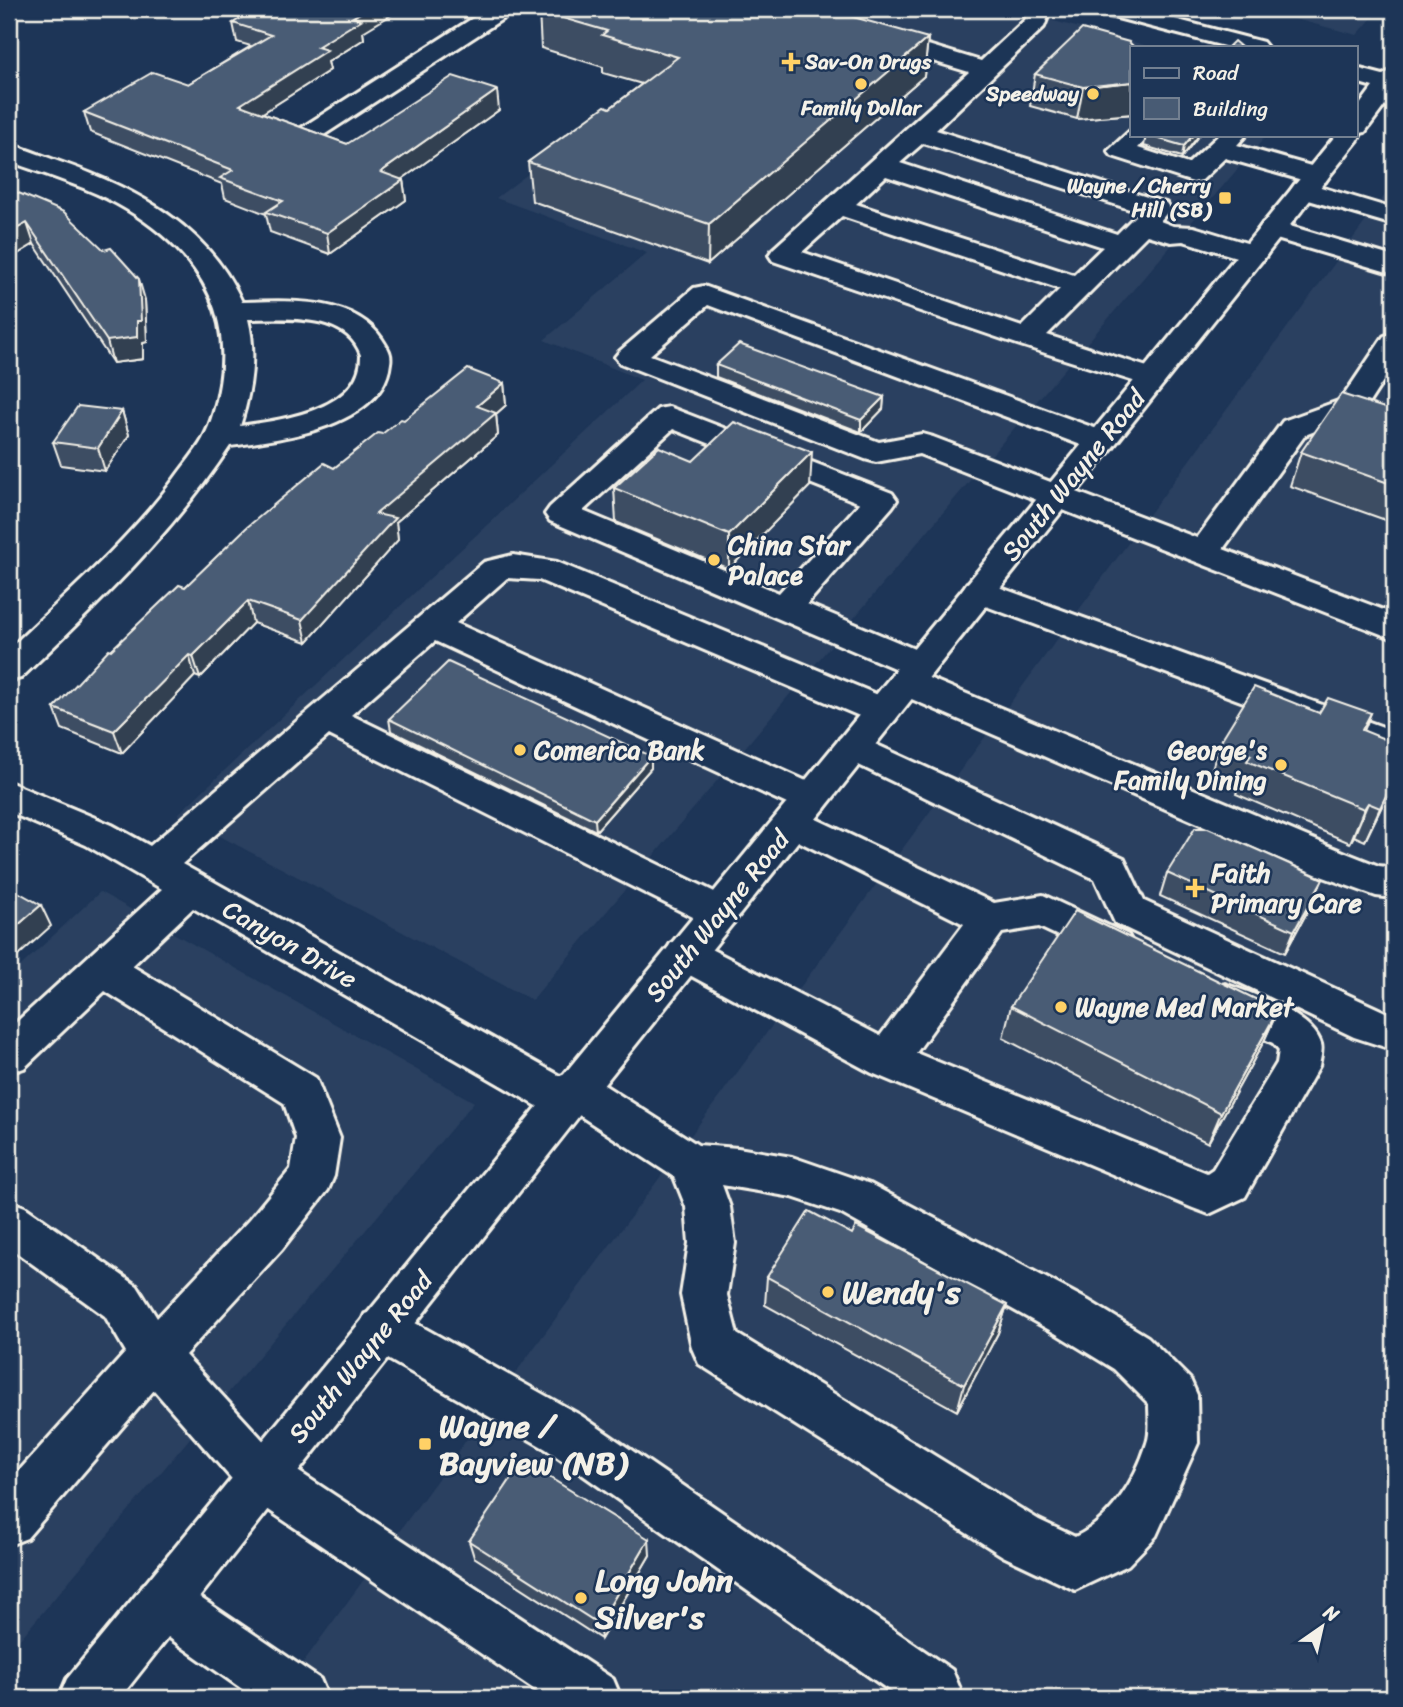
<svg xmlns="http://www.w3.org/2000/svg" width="1403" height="1707" viewBox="0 0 1403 1707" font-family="Sriracha,sans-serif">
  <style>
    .built { fill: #2a4060 }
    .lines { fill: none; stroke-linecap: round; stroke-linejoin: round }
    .minor-casing { stroke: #f4f1e8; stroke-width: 6 }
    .major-casing { stroke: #f4f1e8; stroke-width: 6 }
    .minor { fill: #1d3557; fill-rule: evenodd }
    .major { fill: #1d3557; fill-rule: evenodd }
    .wall { fill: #3e4e64; stroke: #f4f1e8; stroke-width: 2 }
    .shaded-wall { fill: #324051; stroke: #f4f1e8; stroke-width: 2 }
    .building { fill: #485b74; stroke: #f4f1e8; stroke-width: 2 }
    .poi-dot { fill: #ffd166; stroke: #1d3557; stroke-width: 2.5 }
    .labels { text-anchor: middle; stroke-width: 5; stroke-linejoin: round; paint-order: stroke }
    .far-poi-label { font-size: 21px; font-weight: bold; fill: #f4f1e8; stroke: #1d3557; text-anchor: end }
    .street-label { font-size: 26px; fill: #f4f1e8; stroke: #1d3557 }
    .poi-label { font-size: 26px; font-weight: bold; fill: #f4f1e8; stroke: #1d3557; text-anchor: start }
    .near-poi-label { font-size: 32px; font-weight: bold; fill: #f4f1e8; stroke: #1d3557; text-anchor: start }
  </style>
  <rect width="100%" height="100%" fill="#1d3557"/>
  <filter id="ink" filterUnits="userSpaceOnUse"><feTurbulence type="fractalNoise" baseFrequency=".0143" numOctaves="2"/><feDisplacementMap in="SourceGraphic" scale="14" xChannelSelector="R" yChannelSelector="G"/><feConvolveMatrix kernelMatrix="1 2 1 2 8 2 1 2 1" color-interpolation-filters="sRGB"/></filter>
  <g filter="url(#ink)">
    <g class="built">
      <path d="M 747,9 L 1008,9 L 1152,47 L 1132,47 L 1132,135 L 1267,135 L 1043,394 L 532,1000 L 178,814 L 642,380 L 544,340 L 647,253 L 496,198 Z"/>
      <path d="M 1256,9 L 1380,9 L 1357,35 Z"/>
      <path d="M 1394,183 L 1394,1698 L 277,1698 L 517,1371 Z"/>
      <path d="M 100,892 L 474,1102 L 9,1652 L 9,977 Z"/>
    </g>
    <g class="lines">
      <defs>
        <g id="minor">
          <path d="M 487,9 L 514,9 L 510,14 L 313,142 L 304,145 L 295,142 L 291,137 L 295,132 Z"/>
          <path d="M 774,9 L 809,9 L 981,61 L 1025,20 L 1029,9 L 1051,9 L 1044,27 L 936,130 L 1166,203 L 1170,209 L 1160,221 L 1173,226 L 1194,227 L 1263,248 L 1267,254 L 1263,260 L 1253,262 L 1183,241 L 1171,242 L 1147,235 L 1047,335 L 1163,372 L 1167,378 L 1163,384 L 1152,387 L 1017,344 L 773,261 L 769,255 L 773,249 L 969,72 L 777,14 ZM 923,143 L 1139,212 L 1117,234 L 900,163 ZM 886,176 L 1103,247 L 1074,275 L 856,204 ZM 842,216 L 1060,289 L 1022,327 L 802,252 Z"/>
          <path d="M 1132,129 L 1132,135 L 1150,135 L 1138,148 L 1188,164 L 1219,135 L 1246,135 L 1237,145 L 1325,170 L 1329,176 L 1325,182 L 1316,184 L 1225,158 L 1202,180 L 1193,182 L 1112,156 L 1108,151 Z"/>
          <path d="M 9,144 C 26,149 43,156 60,162 C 135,188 208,226 242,302 C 288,301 353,296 382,339 C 387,347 392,353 390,363 C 388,382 378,396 363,407 C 326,434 273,440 230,446 C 172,534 97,605 21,678 L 9,681 L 9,649 C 67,594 127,542 175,478 C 184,465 195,453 203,439 C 212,422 217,403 220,384 C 233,304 192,249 126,209 C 90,187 48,176 9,161 ZM 248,319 C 284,319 346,312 361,355 C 362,410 282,420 240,426 C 251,392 257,354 248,319 Z"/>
          <path d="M 1304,182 L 1394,209 L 1394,225 L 1295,196 L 1291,190 L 1295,184 Z"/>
          <path d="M 1273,221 L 1394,257 L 1394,274 L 1263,235 L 1259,229 L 1263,223 Z"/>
          <path d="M 704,286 L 1111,434 L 1115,441 L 1111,448 L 1100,451 L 1089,448 L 708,305 L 650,355 L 879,442 L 922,434 L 933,437 L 1197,538 L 1283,421 L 1341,400 L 1384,336 L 1394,333 L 1394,364 L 1363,412 L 1305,435 L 1223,549 L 1394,614 L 1394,639 L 919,454 L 876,462 L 865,459 L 620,363 L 615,357 L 620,351 L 694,288 Z"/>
          <path d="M 669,407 L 892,493 L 897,500 L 892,507 L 807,604 L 931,656 L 937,665 L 931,674 L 924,676 L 1346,853 L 1379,866 L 1394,868 L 1394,898 L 1376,896 L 1318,875 L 893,691 L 888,682 L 893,673 L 901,671 L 550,521 L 545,514 L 550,507 L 658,409 ZM 673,429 L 860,503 L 779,593 L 583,511 Z"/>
          <path d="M 513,555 L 557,562 L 895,702 L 900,711 L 895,720 L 882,724 L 869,720 L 539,580 L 507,578 L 456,623 L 824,789 L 830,799 L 824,809 L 811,813 L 798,809 L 435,641 L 351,715 L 733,901 L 739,912 L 733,923 L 719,928 L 705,923 L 329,735 L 182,864 L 560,1076 L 575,1071 L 590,1076 L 698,1145 L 738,1148 L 792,1157 L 870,1184 L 1089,1301 L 1148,1337 L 1190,1379 L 1197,1395 L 1198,1443 L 1156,1536 L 1128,1565 L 1075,1590 L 1003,1556 L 699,1364 L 692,1348 L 681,1295 L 689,1243 L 686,1207 L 674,1177 L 579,1115 L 566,1119 L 551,1114 L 193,908 L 132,966 L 316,1078 L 340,1138 L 334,1176 L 328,1190 L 282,1249 L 185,1355 L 281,1460 L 613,1679 L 621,1698 L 547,1698 L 245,1494 L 154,1390 L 27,1538 L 9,1545 L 9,1482 L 126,1352 L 105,1316 L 9,1247 L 9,1201 L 25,1207 L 137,1286 L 157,1318 L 250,1219 L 291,1169 L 296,1138 L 284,1103 L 105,991 L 24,1068 L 9,1073 L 9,1029 L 162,889 L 86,845 L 9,812 L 9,782 L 112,825 L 150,846 L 484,562 ZM 722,1185 L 792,1197 L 840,1213 L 1055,1333 L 1114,1369 L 1149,1404 C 1149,1416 1151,1432 1147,1443 C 1135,1481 1111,1520 1075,1537 L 1039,1520 L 737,1334 L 727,1295 L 735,1243 L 730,1207 Z"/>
          <path d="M 979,580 L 1394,731 L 1394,758 L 967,599 L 962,591 L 967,583 Z"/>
          <path d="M 853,734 L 1124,858 L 1144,901 L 1394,1016 L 1394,1050 L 1354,1037 L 1115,923 L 1095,879 L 840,756 L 835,747 L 840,738 Z"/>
          <path d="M 793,808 L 994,903 L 1043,895 L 1128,935 L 1134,946 L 1128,957 L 1114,962 L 1039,927 L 1002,933 L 916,1053 L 1207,1173 L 1213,1169 L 1277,1063 L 1279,1050 L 1273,1043 L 1210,1013 L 1204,1001 L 1210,989 L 1225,984 C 1252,993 1313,1015 1321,1044 C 1323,1050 1320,1059 1319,1066 L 1245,1197 L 1209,1214 L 1193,1208 L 872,1073 L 671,965 L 665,954 L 671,943 L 685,938 L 699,943 L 880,1036 L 964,924 L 780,832 L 774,822 L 780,812 Z"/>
          <path d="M 382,1308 L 399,1314 L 580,1415 L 952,1670 L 960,1689 L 957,1698 L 900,1698 L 546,1449 L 365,1346 L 358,1330 L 365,1314 Z"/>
          <path d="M 162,1576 L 180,1584 L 320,1679 L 328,1698 L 255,1698 L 144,1620 L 136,1602 L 144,1584 Z"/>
        </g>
        <g id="major">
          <path d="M 1099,9 L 1136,9 L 1263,42 L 1267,47 L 1228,47 L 1102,14 Z"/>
          <path d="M 1356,68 L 1383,75 L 1394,69 L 1394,93 L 1365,132 L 1361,133 L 1358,140 L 590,1102 L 120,1698 L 59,1698 L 67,1679 L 1336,135 L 1356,135 L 1356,110 L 1373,87 L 1356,82 Z"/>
        </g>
      </defs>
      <use href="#minor" class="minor-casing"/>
      <use href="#major" class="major-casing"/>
      <use href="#minor" class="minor"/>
      <use href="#major" class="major"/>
    </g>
    <g class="wall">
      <path d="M 539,11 L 928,38 L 924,76 L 708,264 L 532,201 L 528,162 L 610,108 L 642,84 L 603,73 L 603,67 L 541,48 Z"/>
      <path d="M 233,23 L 363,32 L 364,39 L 328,62 L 330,70 L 262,113 L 347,144 L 499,110 L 402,179 L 403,180 L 406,200 L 330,254 L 270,232 L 266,214 L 225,198 L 222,184 L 90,132 L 84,112 L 188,84 L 251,46 L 237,42 Z"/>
      <path d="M 1132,47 L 1132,114 L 1077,119 L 1030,106 L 1035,74 Z"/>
      <path d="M 1146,135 L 1199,135 L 1182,157 L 1144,146 Z"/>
      <path d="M 9,189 L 145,300 L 147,342 L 143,343 L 143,359 L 113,363 L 34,244 L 16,255 L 9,252 Z"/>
      <path d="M 716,365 L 884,397 L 883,409 L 861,432 L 716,377 Z"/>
      <path d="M 504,383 L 506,405 L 496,414 L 498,435 L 396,522 L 398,540 L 307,642 L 253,623 L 200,678 L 195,676 L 122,753 L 62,729 L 54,708 L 111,650 L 185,587 L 334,468 L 404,420 Z"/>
      <path d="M 122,411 L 129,435 L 105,471 L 61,465 L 53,442 Z"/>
      <path d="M 1394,411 L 1394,523 L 1290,486 L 1301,452 Z"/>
      <path d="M 693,461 L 810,486 L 729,569 L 616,522 L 614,488 Z"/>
      <path d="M 1319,713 L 1371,713 L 1364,731 L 1388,752 L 1394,781 L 1365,841 L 1354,836 L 1350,843 L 1236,794 L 1238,788 L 1210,776 L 1220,742 Z"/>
      <path d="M 389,719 L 651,756 L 651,768 L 596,831 L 391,731 Z"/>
      <path d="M 1167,873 L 1313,901 L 1285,953 L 1160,896 Z"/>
      <path d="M 1011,1006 L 1278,1010 L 1264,1041 L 1208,1143 L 1003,1038 Z"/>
      <path d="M 852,1234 L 1007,1305 L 998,1333 L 957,1411 L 765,1305 L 767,1277 Z"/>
      <path d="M 469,1541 L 650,1555 L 601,1639 L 474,1557 Z"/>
    </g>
    <g class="shaded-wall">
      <path d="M 367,9 L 401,9 L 363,32 L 364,39 L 328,62 L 330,70 L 244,125 L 240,105 L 317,47 L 353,17 Z"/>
      <path d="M 928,38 L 924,76 L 708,264 L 709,224 Z"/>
      <path d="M 1132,82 L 1132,114 L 1077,119 L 1083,87 Z"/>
      <path d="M 497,90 L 499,110 L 384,192 L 381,172 Z"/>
      <path d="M 1193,135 L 1199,135 L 1182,157 L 1184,146 Z"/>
      <path d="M 403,180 L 406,200 L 330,254 L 327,233 Z"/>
      <path d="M 27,223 L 34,244 L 16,255 L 9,233 Z"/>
      <path d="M 139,279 L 145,300 L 147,342 L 143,343 L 143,359 L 113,363 L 107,341 L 137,321 Z"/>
      <path d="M 504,383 L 506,405 L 496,414 L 498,435 L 396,522 L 398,540 L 307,642 L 302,620 L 376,514 L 477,406 Z"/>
      <path d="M 884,397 L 883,409 L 861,432 L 861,420 Z"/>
      <path d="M 122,411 L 129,435 L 105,471 L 98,448 Z"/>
      <path d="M 812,452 L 810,486 L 729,569 L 729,535 Z"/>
      <path d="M 248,601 L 253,623 L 200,678 L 193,656 Z"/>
      <path d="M 189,655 L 195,676 L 122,753 L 114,731 Z"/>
      <path d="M 651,756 L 651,768 L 596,831 L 595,820 Z"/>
      <path d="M 1394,779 L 1394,781 L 1365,841 L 1380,808 Z"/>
      <path d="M 1368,803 L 1354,836 L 1350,843 L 1364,809 Z"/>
      <path d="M 1323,879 L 1313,901 L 1285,953 L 1294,931 Z"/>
      <path d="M 41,905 L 51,926 L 9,964 L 9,933 Z"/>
      <path d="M 1278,1010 L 1264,1041 L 1208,1143 L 1221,1113 Z"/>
      <path d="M 1007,1305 L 998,1333 L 957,1411 L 964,1385 Z"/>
      <path d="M 649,1539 L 650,1555 L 601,1639 L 599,1624 Z"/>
    </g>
    <g class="building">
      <path d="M 256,9 L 367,9 L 353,17 L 361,20 L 317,47 L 327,50 L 240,105 L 347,144 L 453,76 L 497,90 L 381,172 L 403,180 L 327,233 L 266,212 L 283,201 L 220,178 L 233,170 L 84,112 L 153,72 L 188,84 L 271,35 L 233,23 Z"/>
      <path d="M 541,9 L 825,9 L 928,38 L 709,224 L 528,162 L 605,106 L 610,108 L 678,57 L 602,35 L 607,31 L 539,11 Z"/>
      <path d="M 1082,29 L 1129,42 L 1134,47 L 1132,47 L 1132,82 L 1083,87 L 1035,74 Z"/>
      <path d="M 1234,41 L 1241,47 L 1228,47 Z"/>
      <path d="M 1146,135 L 1193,135 L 1184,146 Z"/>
      <path d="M 9,189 L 64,212 L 104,250 L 111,248 L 139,279 L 141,321 L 137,321 L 137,337 L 107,341 L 27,223 L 9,233 Z"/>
      <path d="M 739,344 L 884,397 L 861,420 L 716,365 Z"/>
      <path d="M 468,369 L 504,383 L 477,406 L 496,413 L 376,514 L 395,518 L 302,620 L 248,601 L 193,656 L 189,655 L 114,731 L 54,708 L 109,649 L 111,650 L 179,585 L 185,587 L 246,528 L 324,463 L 334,468 L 378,433 L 382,434 L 401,419 L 404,420 Z"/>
      <path d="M 1341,394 L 1394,411 L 1394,485 L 1301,452 Z"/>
      <path d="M 78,406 L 122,411 L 98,448 L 53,442 Z"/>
      <path d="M 734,422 L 812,452 L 729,535 L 614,488 L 659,447 L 693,461 Z"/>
      <path d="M 448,662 L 651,756 L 595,820 L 389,719 Z"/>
      <path d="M 1254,687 L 1319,713 L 1328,698 L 1371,713 L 1362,730 L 1392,742 L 1387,751 L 1394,754 L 1394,779 L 1380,808 L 1368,803 L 1364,809 L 1247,761 L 1251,755 L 1220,742 Z"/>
      <path d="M 1195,828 L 1208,828 L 1323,879 L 1294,931 L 1167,873 Z"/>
      <path d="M 9,887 L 41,905 L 9,933 Z"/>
      <path d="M 1075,911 L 1278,1010 L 1221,1113 L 1011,1006 Z"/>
      <path d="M 809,1211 L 852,1234 L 856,1226 L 1007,1305 L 964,1385 L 767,1277 Z"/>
      <path d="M 523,1461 L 649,1539 L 599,1624 L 469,1541 Z"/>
    </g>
  </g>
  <g class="poi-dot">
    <path d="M787.5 51.5h7v7h7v7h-7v7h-7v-7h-7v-7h7z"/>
    <circle cx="861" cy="84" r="7"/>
    <circle cx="1093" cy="94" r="7"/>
    <rect x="1218" y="191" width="14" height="14" rx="3.5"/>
    <circle cx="714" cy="560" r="7"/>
    <circle cx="520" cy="750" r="7"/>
    <circle cx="1281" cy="765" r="7"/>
    <path d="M1191.5 877.5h7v7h7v7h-7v7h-7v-7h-7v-7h7z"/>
    <circle cx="1061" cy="1007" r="7"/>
    <circle cx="828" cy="1292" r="7"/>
    <rect x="418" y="1437" width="14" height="14" rx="3.5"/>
    <circle cx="581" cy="1598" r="7"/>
  </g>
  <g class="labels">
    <g class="far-poi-label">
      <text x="805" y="69" text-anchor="start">Sav-On Drugs</text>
      <text x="1079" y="101">Speedway</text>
      <text x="861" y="115" text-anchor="middle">Family Dollar</text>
      <text x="1211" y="193">Wayne / Cherry<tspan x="1211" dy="24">Hill (SB)</tspan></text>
    </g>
    <g class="street-label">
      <text transform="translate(1073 475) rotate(-51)" y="9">South Wayne Road</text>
      <text transform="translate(717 916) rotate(-51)" y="9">South Wayne Road</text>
      <text transform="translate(290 944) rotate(30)" y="9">Canyon Drive</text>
      <text transform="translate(360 1357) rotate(-51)" y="9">South Wayne Road</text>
    </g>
    <g class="poi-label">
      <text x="728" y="554">China Star<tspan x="728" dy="30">Palace</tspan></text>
      <text x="534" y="759">Comerica Bank</text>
      <text x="1267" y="759" text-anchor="end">George's<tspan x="1267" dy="30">Family Dining</tspan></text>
      <text x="1211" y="882">Faith<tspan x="1211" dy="30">Primary Care</tspan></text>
      <text x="1075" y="1016">Wayne Med Market</text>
    </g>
    <g class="near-poi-label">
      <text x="842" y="1303">Wendy's</text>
      <text x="439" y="1437">Wayne /<tspan x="439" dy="37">Bayview (NB)</tspan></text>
      <text x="595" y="1591">Long John<tspan x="595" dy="37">Silver's</tspan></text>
    </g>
  </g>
  <rect width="1403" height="1707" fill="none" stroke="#1d3557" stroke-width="35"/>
  <rect x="18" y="18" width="1368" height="1672" fill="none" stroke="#f4f1e8" stroke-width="2.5" filter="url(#ink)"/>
  <rect x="1130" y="46" width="228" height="91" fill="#1d3557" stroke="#738091" stroke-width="2"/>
  <rect x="1144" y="68" width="35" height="10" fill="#1d3557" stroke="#738091" stroke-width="2"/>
  <text x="1193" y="80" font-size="21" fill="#f4f1e8">Road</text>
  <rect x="1144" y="98" width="35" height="21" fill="#485b74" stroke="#738091" stroke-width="2"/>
  <text x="1193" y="116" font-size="21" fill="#f4f1e8">Building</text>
  <g transform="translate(1322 1627) rotate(34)" stroke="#1d3557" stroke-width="5" paint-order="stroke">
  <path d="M0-5L12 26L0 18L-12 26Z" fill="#f4f1e8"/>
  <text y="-10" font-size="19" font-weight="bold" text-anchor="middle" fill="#f4f1e8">N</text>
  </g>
</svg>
